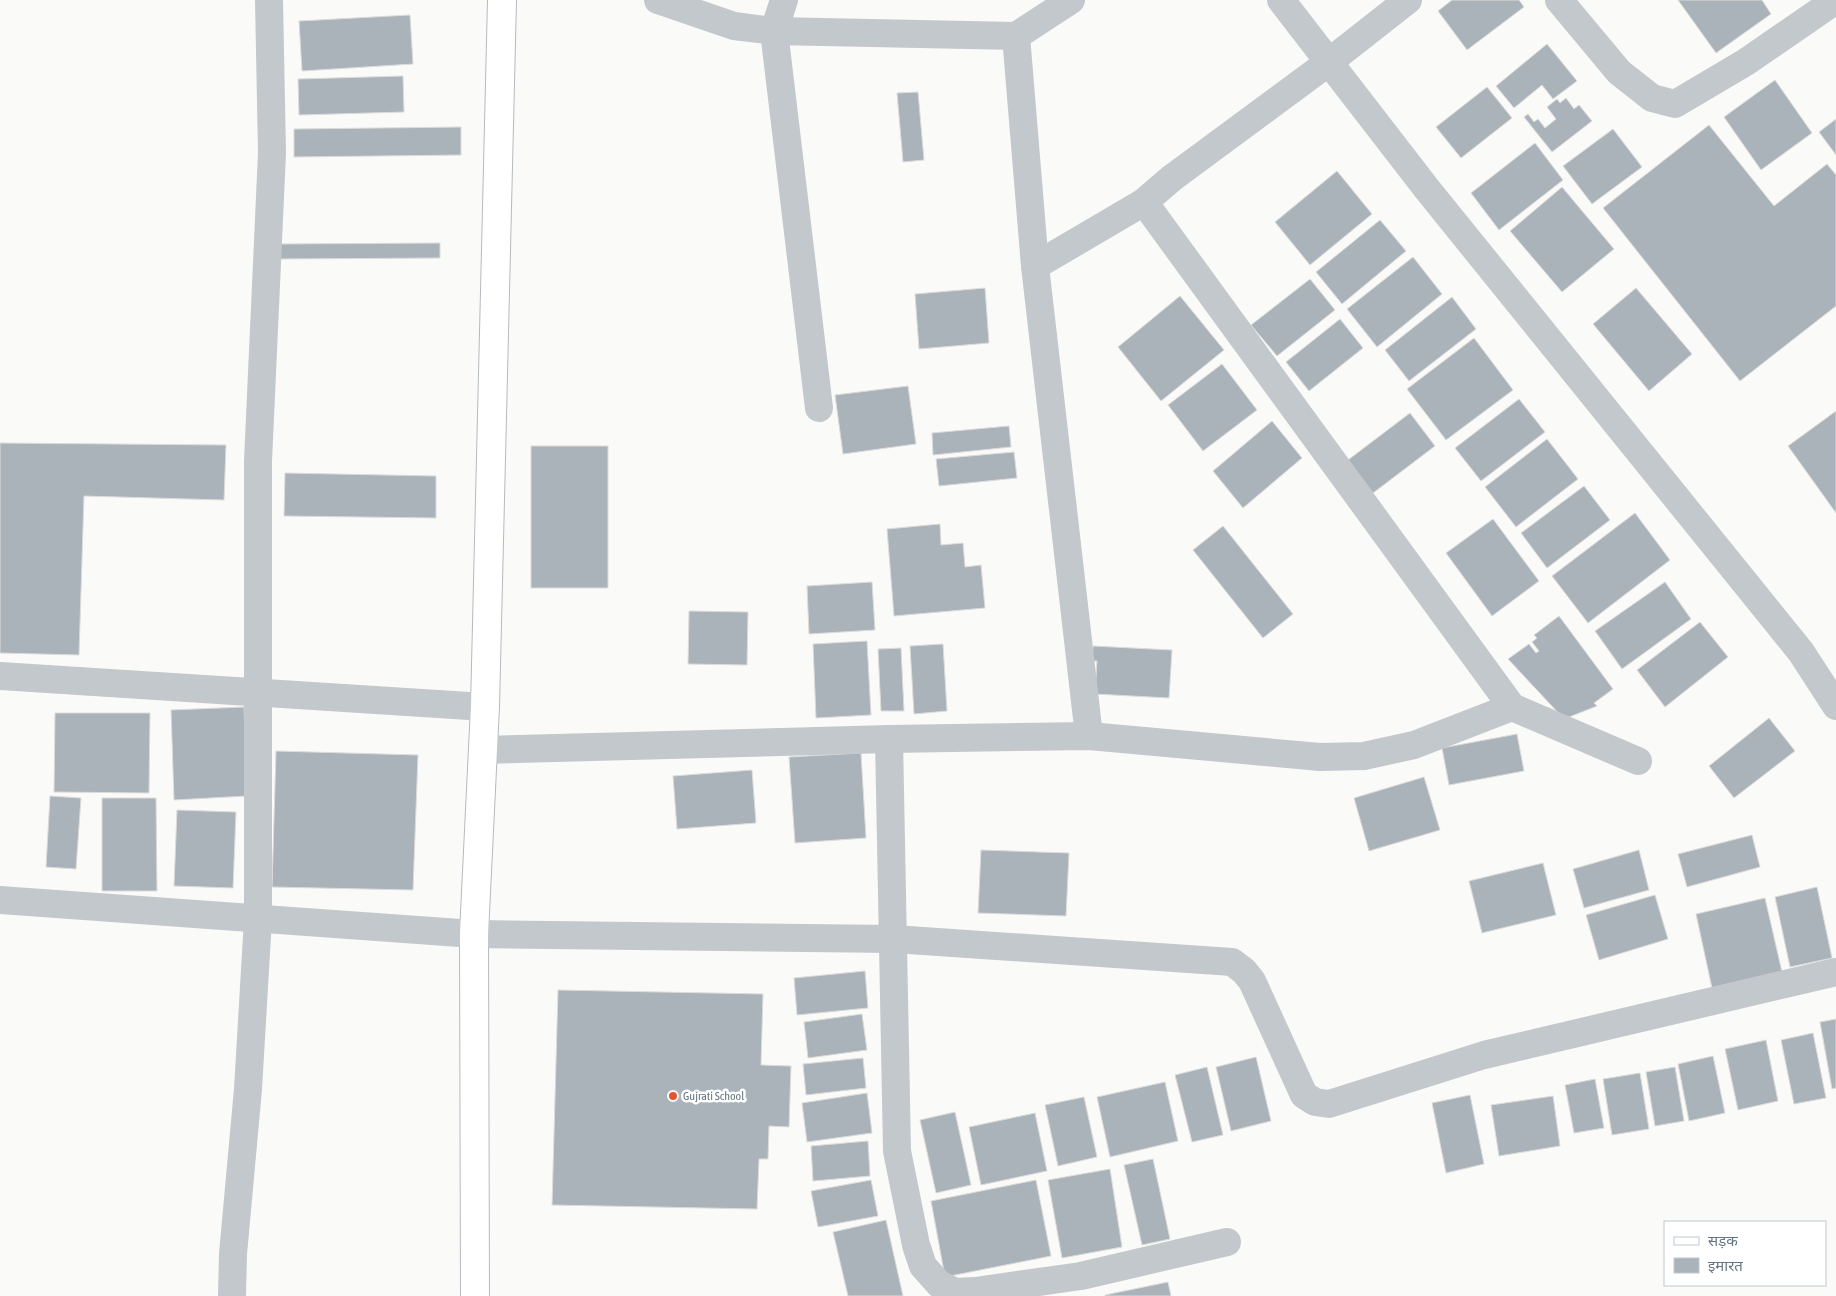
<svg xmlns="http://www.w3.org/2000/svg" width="1836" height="1296" viewBox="0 0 1836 1296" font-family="'Asap Condensed','Noto Sans Devanagari',sans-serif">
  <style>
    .building { fill: #aab3b9; stroke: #dcdcda }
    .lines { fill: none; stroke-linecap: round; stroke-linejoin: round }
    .major-casing { stroke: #b5babe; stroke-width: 30 }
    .minor { stroke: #c3c8cc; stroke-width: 28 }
    .major { stroke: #fff; stroke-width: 28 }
    .poi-dot { fill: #e4572e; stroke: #fff; stroke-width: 2 }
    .labels { text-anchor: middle; stroke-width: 5; stroke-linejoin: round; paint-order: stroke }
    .poi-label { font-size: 12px; fill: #657683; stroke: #fff; text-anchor: start }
  </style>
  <rect width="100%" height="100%" fill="#fafaf8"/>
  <g class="building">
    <path d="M 1452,0 L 1519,0 L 1524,7 L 1467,50 L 1438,11 Z"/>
    <path d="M 1678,0 L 1762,0 L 1771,14 L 1716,53 Z"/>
    <path d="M 410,15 L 413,64 L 302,71 L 299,21 Z"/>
    <path d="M 1547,44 L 1577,81 L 1553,99 L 1542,85 L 1514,108 L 1496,86 Z"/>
    <path d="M 403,76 L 404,112 L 299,115 L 298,79 Z"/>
    <path d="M 1775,80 L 1812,133 L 1761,170 L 1724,117 Z"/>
    <path d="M 1487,87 L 1512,118 L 1461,158 L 1436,127 Z"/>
    <path d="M 918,92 L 924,160 L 903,162 L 897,93 Z"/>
    <path d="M 1566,98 L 1574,109 L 1579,105 L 1592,121 L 1552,152 L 1524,117 L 1528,114 L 1534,122 L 1538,119 L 1545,128 L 1556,119 L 1547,107 L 1557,99 L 1560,103 Z"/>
    <path d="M 1836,119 L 1836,155 L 1819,132 Z"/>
    <path d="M 1709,125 L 1774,206 L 1827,164 L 1836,175 L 1836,306 L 1740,381 L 1603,208 Z"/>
    <path d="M 461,127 L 461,155 L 294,157 L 294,129 Z"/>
    <path d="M 1613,129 L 1642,167 L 1592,204 L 1563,166 Z"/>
    <path d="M 1535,143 L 1563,180 L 1499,230 L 1471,193 Z"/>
    <path d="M 1337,171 L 1372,214 L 1310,265 L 1275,222 Z"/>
    <path d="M 1562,187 L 1614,249 L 1562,292 L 1510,231 Z"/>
    <path d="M 1380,220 L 1406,251 L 1342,304 L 1316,272 Z"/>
    <path d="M 440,243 L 440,258 L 278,259 L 278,244 Z"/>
    <path d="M 1413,257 L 1442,294 L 1377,347 L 1347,309 Z"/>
    <path d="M 1310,279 L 1335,310 L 1277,356 L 1251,325 Z"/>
    <path d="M 985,288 L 989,343 L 919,349 L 915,294 Z"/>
    <path d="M 1636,288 L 1692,354 L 1649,391 L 1593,324 Z"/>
    <path d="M 1180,296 L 1224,350 L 1161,401 L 1118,347 Z"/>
    <path d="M 1452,297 L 1476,329 L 1409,381 L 1385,350 Z"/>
    <path d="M 1340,319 L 1363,348 L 1309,391 L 1286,362 Z"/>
    <path d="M 1474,338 L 1513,390 L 1446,440 L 1407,389 Z"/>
    <path d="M 1222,364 L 1257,410 L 1203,451 L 1168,405 Z"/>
    <path d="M 908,386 L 916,444 L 843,454 L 835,395 Z"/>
    <path d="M 1519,399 L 1545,432 L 1481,481 L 1455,448 Z"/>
    <path d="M 1836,411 L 1836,513 L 1788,446 Z"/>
    <path d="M 1410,413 L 1435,446 L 1373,493 L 1348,460 Z"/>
    <path d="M 1272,421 L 1302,458 L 1243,508 L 1213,471 Z"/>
    <path d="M 1009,426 L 1011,447 L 933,455 L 932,433 Z"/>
    <path d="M 1547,439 L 1578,479 L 1516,527 L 1485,487 Z"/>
    <path d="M 0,443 L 226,445 L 224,500 L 84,496 L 79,655 L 0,653 Z"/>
    <rect x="531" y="446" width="77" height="142"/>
    <path d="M 1014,452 L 1017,478 L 939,486 L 936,459 Z"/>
    <path d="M 285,473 L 436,476 L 436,518 L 284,516 Z"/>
    <path d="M 1584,486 L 1610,520 L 1547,568 L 1521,533 Z"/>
    <path d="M 1635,513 L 1670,560 L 1588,623 L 1552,576 Z"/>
    <path d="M 1493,519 L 1539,581 L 1492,616 L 1446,553 Z"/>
    <path d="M 940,524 L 941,545 L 963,543 L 965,567 L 981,565 L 985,608 L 894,616 L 887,529 Z"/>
    <path d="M 1223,526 L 1293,614 L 1263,638 L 1193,550 Z"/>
    <path d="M 872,582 L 875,630 L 809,634 L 807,586 Z"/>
    <path d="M 1665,582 L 1691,619 L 1622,669 L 1595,631 Z"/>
    <path d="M 689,611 L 748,612 L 747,665 L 688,664 Z"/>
    <path d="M 1559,616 L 1613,689 L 1594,703 L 1597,706 L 1564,719 L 1508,659 L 1529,644 L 1536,653 L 1539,651 L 1532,642 L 1537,638 L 1534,635 Z"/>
    <path d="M 1700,622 L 1728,657 L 1665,707 L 1637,670 Z"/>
    <path d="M 867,641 L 871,715 L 816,718 L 813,644 Z"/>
    <path d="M 943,644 L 947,711 L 914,714 L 910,646 Z"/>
    <path d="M 1093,646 L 1172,650 L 1169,698 L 1095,694 L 1097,661 L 1092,661 Z"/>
    <path d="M 901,648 L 904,711 L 881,711 L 878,649 Z"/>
    <path d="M 244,707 L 247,796 L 174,800 L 171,710 Z"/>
    <path d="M 55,713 L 150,713 L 149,793 L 54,792 Z"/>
    <path d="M 1769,718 L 1795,751 L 1734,798 L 1709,766 Z"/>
    <path d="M 1517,734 L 1524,771 L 1449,785 L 1442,748 Z"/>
    <path d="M 276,751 L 418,755 L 413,890 L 272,887 Z"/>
    <path d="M 861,753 L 866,838 L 795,843 L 789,757 Z"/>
    <path d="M 752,770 L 756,823 L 677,829 L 673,776 Z"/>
    <path d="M 1424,777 L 1440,830 L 1369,851 L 1354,798 Z"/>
    <path d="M 50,796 L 81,798 L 76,869 L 46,867 Z"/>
    <path d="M 102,798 L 156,798 L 157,891 L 102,891 Z"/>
    <path d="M 177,810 L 236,812 L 233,888 L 174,886 Z"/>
    <path d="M 1752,835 L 1760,867 L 1687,887 L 1678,854 Z"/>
    <path d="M 981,850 L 1069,853 L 1066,916 L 978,913 Z"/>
    <path d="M 1639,850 L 1649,890 L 1584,908 L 1573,869 Z"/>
    <path d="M 1543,863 L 1556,915 L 1482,933 L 1469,881 Z"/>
    <path d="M 1817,887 L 1832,958 L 1790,967 L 1775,897 Z"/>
    <path d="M 1655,895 L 1668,939 L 1599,960 L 1586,915 Z"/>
    <path d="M 1765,898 L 1782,972 L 1712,988 L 1696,914 Z"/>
    <path d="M 865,971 L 868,1008 L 797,1015 L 794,978 Z"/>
    <path d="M 558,990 L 763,994 L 761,1065 L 791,1066 L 789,1127 L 769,1126 L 768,1159 L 759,1159 L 757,1209 L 552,1205 Z"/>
    <path d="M 862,1014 L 867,1050 L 808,1058 L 804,1022 Z"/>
    <path d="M 1836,1019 L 1836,1088 L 1832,1089 L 1820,1022 Z"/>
    <path d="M 1813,1033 L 1826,1098 L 1794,1104 L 1781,1040 Z"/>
    <path d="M 1766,1040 L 1778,1101 L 1738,1110 L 1725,1049 Z"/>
    <path d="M 1713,1056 L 1725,1113 L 1689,1121 L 1678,1064 Z"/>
    <path d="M 1256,1057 L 1271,1121 L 1231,1131 L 1216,1067 Z"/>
    <path d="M 863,1058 L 866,1088 L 806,1095 L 803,1064 Z"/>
    <path d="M 1207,1067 L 1223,1135 L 1192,1142 L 1175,1075 Z"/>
    <path d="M 1675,1067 L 1684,1121 L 1655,1126 L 1646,1072 Z"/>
    <path d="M 1640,1073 L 1649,1129 L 1612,1135 L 1603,1079 Z"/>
    <path d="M 1595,1079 L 1604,1128 L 1574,1133 L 1565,1085 Z"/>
    <path d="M 1165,1082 L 1178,1141 L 1110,1157 L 1097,1097 Z"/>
    <path d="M 867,1093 L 872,1133 L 807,1142 L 802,1103 Z"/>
    <path d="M 1470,1095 L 1484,1164 L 1446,1173 L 1432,1103 Z"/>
    <path d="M 1553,1096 L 1560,1146 L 1499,1156 L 1491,1105 Z"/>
    <path d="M 1084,1097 L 1097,1157 L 1058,1166 L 1045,1105 Z"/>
    <path d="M 955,1112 L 971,1185 L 936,1193 L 920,1120 Z"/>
    <path d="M 1035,1113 L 1047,1171 L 981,1185 L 969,1127 Z"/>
    <path d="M 868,1141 L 870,1176 L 813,1181 L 811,1146 Z"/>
    <path d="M 1153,1159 L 1170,1239 L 1142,1245 L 1124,1165 Z"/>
    <path d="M 1110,1169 L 1122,1247 L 1062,1258 L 1048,1180 Z"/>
    <path d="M 871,1180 L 878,1216 L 818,1227 L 811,1191 Z"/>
    <path d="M 1036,1180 L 1051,1256 L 945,1277 L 931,1201 Z"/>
    <path d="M 886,1220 L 903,1296 L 848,1296 L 833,1232 Z"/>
    <path d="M 1168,1282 L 1171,1296 L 1105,1296 L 1105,1295 Z"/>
  </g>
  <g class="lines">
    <defs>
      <path id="major" d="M 475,1296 L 474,934 L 485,707 L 502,0"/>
    </defs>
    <use href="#major" class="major-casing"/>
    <g class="minor">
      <path d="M 658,0 L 734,26 L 774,31 L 1016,36 L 1071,0"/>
      <path d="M 784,0 L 774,31 L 819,408"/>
      <path d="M 1281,0 L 1427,189 L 1801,652 L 1836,706"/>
      <path d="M 1559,0 L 1619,72 L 1652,98 L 1675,104 L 1746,62 L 1836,0"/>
      <path d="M 1016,36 L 1035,266 L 1089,736"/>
      <path d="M 1144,202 L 1512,707 L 1638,761"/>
      <path d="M 1035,266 L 1144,202 L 1172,178 L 1329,62 L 1408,0"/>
      <path d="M 0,676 L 485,707"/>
      <path d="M 889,739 L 897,1151 L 916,1245 L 923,1266 L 939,1284 L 955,1292 L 975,1291 L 1081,1276 L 1227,1242"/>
      <path d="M 483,750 L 889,739 L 1089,736 L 1320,757 L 1364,756 L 1414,745 L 1512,707"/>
      <path d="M 0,900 L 474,934 L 894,939 L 1232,962 L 1244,971 L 1252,981 L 1304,1095 L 1315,1102 L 1329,1104 L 1484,1055 L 1836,972"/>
      <path d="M 232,1296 L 233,1254 L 248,1089 L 258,919 L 258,461 L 272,153 L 269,0"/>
    </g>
    <use href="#major" class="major"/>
  </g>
  <circle class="poi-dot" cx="673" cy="1096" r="5"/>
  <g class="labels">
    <g class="poi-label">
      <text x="683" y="1100">Gujrati School</text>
    </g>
  </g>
  <rect x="1664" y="1221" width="162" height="65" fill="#ffffff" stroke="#c1c8cd"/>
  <rect x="1674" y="1237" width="25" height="8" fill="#ffffff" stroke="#c1c8cd"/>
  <text x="1708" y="1246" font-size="15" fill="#657683">सड़क</text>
  <rect x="1674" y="1258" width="25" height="15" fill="#aab3b9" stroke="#c1c8cd"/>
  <text x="1708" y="1271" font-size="15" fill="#657683">इमारत</text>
</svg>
